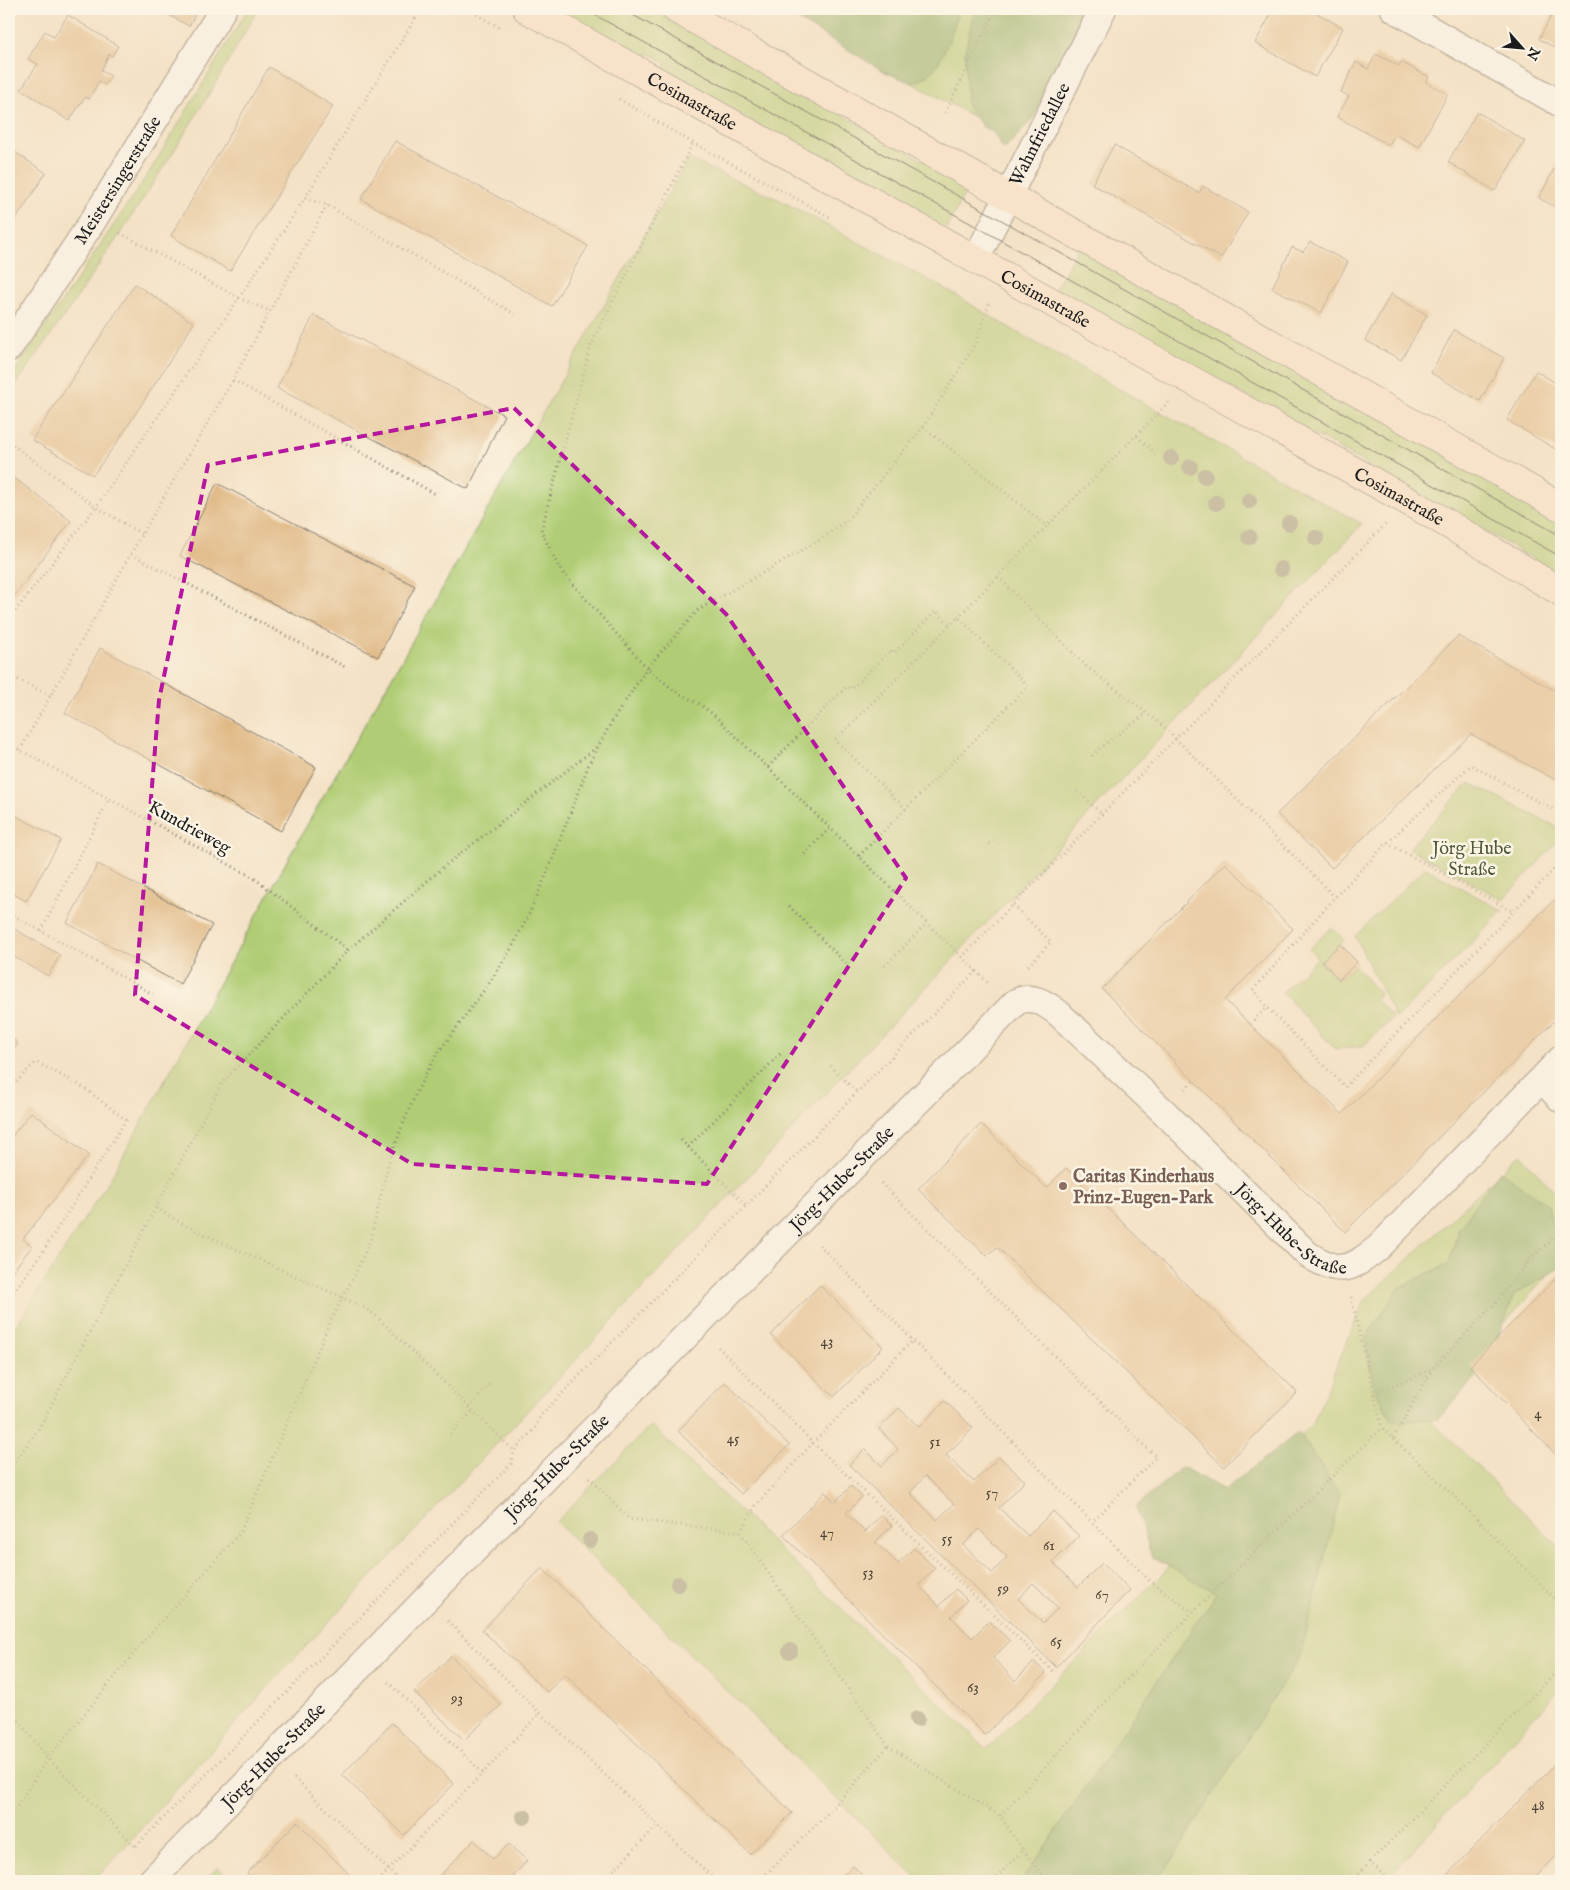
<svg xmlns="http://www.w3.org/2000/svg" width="1570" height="1890" viewBox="0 0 1570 1890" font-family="'IM FELL English',serif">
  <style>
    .green { fill: #b0cd74; stroke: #667448 }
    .forest { fill: #8cb066; stroke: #546641 }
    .building { fill: #e0b986; fill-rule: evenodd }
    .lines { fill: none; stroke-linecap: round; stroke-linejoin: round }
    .street-casing { stroke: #887f71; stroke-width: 29 }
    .secondary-casing { stroke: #887f71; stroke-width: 30 }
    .path { stroke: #887f71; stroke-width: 3; stroke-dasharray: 1 4; stroke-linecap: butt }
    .street { stroke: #fff; stroke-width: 26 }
    .secondary { stroke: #fce5cf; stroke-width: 28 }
    .tram { stroke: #1c1c1c; stroke-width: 1 }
    .tree { fill: #9a977a }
    .marked { fill: none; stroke: #b5179e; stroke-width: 4; stroke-dasharray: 10 6; stroke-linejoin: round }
    .education-dot { fill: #8d6e63; stroke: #fcf5e5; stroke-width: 2 }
    .labels { text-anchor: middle; stroke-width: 5; stroke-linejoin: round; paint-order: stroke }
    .number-label { font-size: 15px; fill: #4d4336 }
    .street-label { font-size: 18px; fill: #1c1c1c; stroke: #fcf5e5 }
    .park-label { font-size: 18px; fill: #505a3b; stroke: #fcf5e5 }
    .education-label { font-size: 18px; font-weight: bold; fill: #785e54; stroke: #fcf5e5; text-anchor: start }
  </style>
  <rect width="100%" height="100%" fill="#fcf5e5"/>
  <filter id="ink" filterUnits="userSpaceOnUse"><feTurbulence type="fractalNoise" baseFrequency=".02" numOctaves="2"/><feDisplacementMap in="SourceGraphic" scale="10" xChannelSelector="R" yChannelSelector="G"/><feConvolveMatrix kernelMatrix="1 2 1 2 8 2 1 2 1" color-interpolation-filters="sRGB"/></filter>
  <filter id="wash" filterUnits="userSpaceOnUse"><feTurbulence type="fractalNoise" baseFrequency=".0096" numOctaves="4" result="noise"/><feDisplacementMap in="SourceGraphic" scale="20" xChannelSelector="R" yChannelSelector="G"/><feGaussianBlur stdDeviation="1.12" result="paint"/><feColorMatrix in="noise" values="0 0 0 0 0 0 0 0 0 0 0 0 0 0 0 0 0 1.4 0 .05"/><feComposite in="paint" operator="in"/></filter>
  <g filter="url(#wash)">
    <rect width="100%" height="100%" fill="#f4e2c6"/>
    <g class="green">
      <path d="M 248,9 L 258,9 C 184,143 97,270 9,395 L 9,380 L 150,171 Z"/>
      <path d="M 552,9 L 654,9 L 969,186 L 945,230 L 662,71 L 666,63 L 649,53 L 645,60 Z"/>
      <path d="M 778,9 L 1073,9 L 1005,134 Z"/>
      <path d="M 688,159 L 782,201 L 947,290 L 1020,334 L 1362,524 L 277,1677 L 94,1881 L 9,1881 L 9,1337 L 113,1174 L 298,841 Z"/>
      <path d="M 1079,247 L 1561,519 L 1561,567 L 1556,572 L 1452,512 L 1055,289 Z"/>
      <path d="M 1469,783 L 1561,829 L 1561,838 L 1503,900 L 1409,848 Z"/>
      <path d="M 1425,868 L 1503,911 L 1396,1019 L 1355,936 Z"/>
      <path d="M 1332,927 L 1344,940 L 1322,962 L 1339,980 L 1354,965 L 1380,994 L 1375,999 L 1393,1018 L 1363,1046 L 1335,1049 L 1282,992 L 1318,958 L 1309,949 Z"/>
      <path d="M 1520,1154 L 1561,1199 L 1561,1261 L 1423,1413 L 1561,1549 L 1561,1697 L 1556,1693 L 1385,1881 L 920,1881 L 556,1522 L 651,1425 L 987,1749 L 1313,1423 L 1364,1301 Z"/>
      <path d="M 218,1867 L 232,1881 L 204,1881 Z"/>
    </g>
    <g class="forest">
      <path d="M 793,9 L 958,9 C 956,25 942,62 930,74 C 926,78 918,81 913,83 L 885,72 L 804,23 Z"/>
      <path d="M 975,9 L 1090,9 L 1035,116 L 1006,148 L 1002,148 L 994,133 L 983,127 L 967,106 L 965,52 Z"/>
      <path d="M 1500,1171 L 1548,1205 L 1561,1267 L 1514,1295 L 1488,1364 L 1438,1419 L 1393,1422 L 1374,1388 L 1365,1339 L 1399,1288 L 1449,1263 L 1459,1228 Z"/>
      <path d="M 1299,1432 L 1340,1495 L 1301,1654 L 1168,1867 L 1154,1881 L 1022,1881 L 1217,1593 L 1152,1557 L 1136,1507 L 1182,1467 L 1224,1490 Z"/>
    </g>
    <g id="blocks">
      <g class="building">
        <path d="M 157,9 L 198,9 L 189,26 Z"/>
        <path d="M 1274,9 L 1310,9 L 1343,28 L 1315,77 L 1255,43 Z"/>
        <path d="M 1555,9 L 1561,9 L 1561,51 L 1539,39 Z"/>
        <path d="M 68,15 L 118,46 L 112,56 L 109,54 L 101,71 L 111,76 L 105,85 L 99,81 L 89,99 L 85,97 L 69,121 L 21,89 L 38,64 L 28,59 L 45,31 L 54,37 Z"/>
        <path d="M 1376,54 L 1399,66 L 1401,62 L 1429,77 L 1426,82 L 1448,94 L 1419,147 L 1395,134 L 1389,145 L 1337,117 L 1349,96 L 1341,92 L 1356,62 L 1368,69 Z"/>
        <path d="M 269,67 L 333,106 L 230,271 L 171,236 Z"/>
        <path d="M 1477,112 L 1525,141 L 1495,191 L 1448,162 Z"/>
        <path d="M 395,141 L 588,246 L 552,306 L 361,199 Z"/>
        <path d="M 1114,145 L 1199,193 L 1203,186 L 1248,212 L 1221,258 L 1092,184 Z"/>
        <path d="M 9,148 L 46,173 L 9,230 Z"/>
        <path d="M 1561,156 L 1561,210 L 1539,198 Z"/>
        <path d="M 1310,242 L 1348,262 L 1321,313 L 1272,288 L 1292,247 L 1303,252 Z"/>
        <path d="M 135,284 L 194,323 L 118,441 L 93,475 L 32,440 Z"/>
        <path d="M 1391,294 L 1427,315 L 1401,360 L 1365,340 Z"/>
        <path d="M 314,315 L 504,415 L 468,489 L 277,388 Z"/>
        <path d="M 1454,330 L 1504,358 L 1480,401 L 1431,373 Z"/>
        <path d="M 1536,371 L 1561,386 L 1561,442 L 1557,450 L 1507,420 Z"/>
        <path d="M 13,477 L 71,521 L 9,603 L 9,483 Z"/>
        <path d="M 217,483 L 415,586 L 378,657 L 180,556 Z"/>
        <path d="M 1458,636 L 1561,694 L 1561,783 L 1471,734 L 1332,868 L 1277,814 Z"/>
        <path d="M 100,648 L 316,767 L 281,831 L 65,713 Z"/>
        <path d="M 9,812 L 61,840 L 26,901 L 9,891 Z"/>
        <path d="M 1225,863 L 1293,929 L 1225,1000 L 1342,1114 L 1561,893 L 1561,1014 L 1345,1232 L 1102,989 Z"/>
        <path d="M 98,864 L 212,925 L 180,984 L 67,923 Z"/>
        <path d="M 9,926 L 60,955 L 48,976 L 9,954 Z"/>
        <path d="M 1340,944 L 1357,962 L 1339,980 L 1322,961 Z"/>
        <path d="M 9,1036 L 18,1044 L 9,1055 Z"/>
        <path d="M 31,1112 L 89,1155 L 23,1239 L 32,1246 L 9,1276 L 9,1140 Z"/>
        <path d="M 981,1124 L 1047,1188 L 1066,1168 L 1297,1392 L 1224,1467 L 997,1247 L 987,1256 L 918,1189 Z"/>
        <path d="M 1561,1273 L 1561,1460 L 1470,1366 Z"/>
        <path d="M 820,1285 L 883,1347 L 834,1397 L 771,1335 Z"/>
        <path d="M 725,1382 L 789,1445 L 741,1494 L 678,1431 Z"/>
        <path d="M 945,1401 L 973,1428 L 946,1455 L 974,1482 L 999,1457 L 1025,1481 L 999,1508 L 1028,1536 L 1053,1511 L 1079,1536 L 1053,1562 L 1078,1587 L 1102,1563 L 1130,1590 L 1056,1667 L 849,1465 L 865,1449 L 882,1466 L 898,1449 L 879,1429 L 899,1408 L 919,1427 ZM 925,1476 L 954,1504 L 937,1520 L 910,1493 ZM 979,1529 L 1007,1557 L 992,1573 L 963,1545 ZM 1033,1583 L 1058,1608 L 1043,1623 L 1018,1599 Z"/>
        <path d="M 1561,1472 L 1561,1504 L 1559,1501 L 1557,1484 Z"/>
        <path d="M 851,1486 L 862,1497 L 846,1513 L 865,1532 L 881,1515 L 892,1526 L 875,1542 L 898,1564 L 914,1548 L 935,1568 L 919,1585 L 939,1606 L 956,1589 L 967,1600 L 951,1617 L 972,1638 L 989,1621 L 1010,1641 L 993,1658 L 1015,1681 L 1034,1662 L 1046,1673 L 985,1735 L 783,1535 L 825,1492 L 835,1502 Z"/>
        <path d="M 542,1568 L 792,1813 L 750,1854 L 565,1674 L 547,1692 L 482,1630 Z"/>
        <path d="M 451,1656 L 501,1705 L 464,1740 L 414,1692 Z"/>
        <path d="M 392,1723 L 454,1784 L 404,1835 L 342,1775 Z"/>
        <path d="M 1561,1758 L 1561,1853 L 1560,1852 L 1532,1881 L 1441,1881 Z"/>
        <path d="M 297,1822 L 356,1881 L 255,1881 L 247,1873 Z"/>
        <path d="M 474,1840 L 493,1859 L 509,1844 L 527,1861 L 513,1876 L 518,1881 L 435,1881 Z"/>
        <path d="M 853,1866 L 868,1881 L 838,1881 Z"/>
      </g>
    </g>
  </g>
  <g filter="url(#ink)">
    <use href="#blocks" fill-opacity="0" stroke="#887f71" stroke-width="1"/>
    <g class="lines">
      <defs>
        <g id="street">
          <path d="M 1394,9 L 1561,104"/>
          <path id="s1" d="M 976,259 L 1103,9"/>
          <path id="s2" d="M 9,348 L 94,219 L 223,9"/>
          <path d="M 1542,1080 L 1561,1099"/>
          <path id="s3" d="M 151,1881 L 426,1599 L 1016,1002 C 1031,994 1045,1003 1057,1012 L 1163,1111 L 1307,1254 C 1341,1275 1349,1271 1379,1247 L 1561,1059"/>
        </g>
        <g id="secondary">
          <path id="s4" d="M 527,9 L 1438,518 L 1561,592"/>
          <path d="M 676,9 L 1561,507"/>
        </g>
      </defs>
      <use href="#street" class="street-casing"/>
      <use href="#secondary" class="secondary-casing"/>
      <g class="path">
        <path d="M 468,9 L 502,29"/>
        <path d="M 619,99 L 693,143 L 832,218"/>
        <path d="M 945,113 L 996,9"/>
        <path d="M 305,198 L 327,205 L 518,316"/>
        <path d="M 120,233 L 239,298 L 270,311"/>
        <path d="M 233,380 L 437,495"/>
        <path d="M 923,427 L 1047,526"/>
        <path d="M 1137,436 L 1156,454"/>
        <path d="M 9,442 L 96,507 L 142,534"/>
        <path d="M 131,554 L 347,668"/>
        <path d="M 998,577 L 1086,666 L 1162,725 L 1335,897"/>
        <path d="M 958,617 L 1169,402"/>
        <path d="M 9,619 L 96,507 L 239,298 L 305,198 L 421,9"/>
        <path d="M 9,675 L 51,696"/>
        <path d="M 9,744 L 254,878 L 348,950"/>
        <path d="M 20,750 L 142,534 L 233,380 L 327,205"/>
        <path d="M 1092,756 L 1100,748 L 1147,713"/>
        <path d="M 768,767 L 847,686 L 851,689 L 891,650 L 894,653 L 936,611 L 950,625"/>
        <path d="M 1077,791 L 1102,814"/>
        <path d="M 1561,814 L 1471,765 L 1387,843 L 1335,897 L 1253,990 L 1267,1007 L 1345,1087 L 1561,862"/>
        <path d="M 1387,843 L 1514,912"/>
        <path d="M 989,844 L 997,838"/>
        <path d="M 804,854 L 830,828"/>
        <path d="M 859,856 L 1028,686 L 958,617 L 835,740 L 906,809"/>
        <path d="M 1013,905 L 1051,942 L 1026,968"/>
        <path d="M 789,906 L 848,966"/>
        <path d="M 9,913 L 153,994"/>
        <path d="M 41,931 L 109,799"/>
        <path d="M 962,957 L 714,715 L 698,703 L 676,692 L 647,668 L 698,610 L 818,541 L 847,520 L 923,427 L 976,343 L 989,303"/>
        <path d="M 885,966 L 927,923"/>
        <path d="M 976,971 L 990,985"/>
        <path d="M 1250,1024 L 1267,1007"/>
        <path d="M 830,1066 L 858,1093"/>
        <path d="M 9,1089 L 36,1062 L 83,1087 L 126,1120 L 42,1253 L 9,1298"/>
        <path d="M 1185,1089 L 1193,1081"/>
        <path d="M 681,1140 L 747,1206"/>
        <path d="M 688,1147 L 783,1051"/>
        <path d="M 881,1183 L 1156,1457 L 1092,1522"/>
        <path d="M 156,1208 L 186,1226 L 363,1307 L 375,1315 L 514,1451"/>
        <path d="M 819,1245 L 1149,1580 L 1192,1612"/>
        <path d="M 1351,1297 L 1382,1428"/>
        <path d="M 718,1347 L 813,1443 L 1054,1672"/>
        <path d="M 1374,1394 L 1432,1369 L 1498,1300 L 1530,1259 L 1561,1232"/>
        <path d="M 469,1408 L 491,1383"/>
        <path d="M 450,1434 L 472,1412"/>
        <path d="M 1393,1438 L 1432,1370"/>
        <path d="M 9,1470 L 39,1428 L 222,1083 L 348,950 L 447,864 L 597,747"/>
        <path d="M 589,1477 L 629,1519 L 740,1532 L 888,1746 L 1000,1816"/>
        <path d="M 740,1532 L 756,1505 L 813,1443 L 913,1340"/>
        <path d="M 448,1621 L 540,1713 L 716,1881"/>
        <path d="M 388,1682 L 483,1773 L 540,1713"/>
        <path d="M 9,1709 L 48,1758 L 135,1846"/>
        <path d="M 294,1778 L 400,1881"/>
        <path d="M 9,1819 L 48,1758 L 69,1733 L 144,1641 L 240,1533 L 330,1322 L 358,1268 L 371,1238 L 388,1165 L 399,1134 L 417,1091 L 435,1057 L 490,982 L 514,944 L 531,910 L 547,873 L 589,764 L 611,723 L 647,668 L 561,571 L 541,531 L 591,345 L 693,143"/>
        <path d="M 136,1846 L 511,1464 L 514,1451 L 536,1427 L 540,1416 L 976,971 L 962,957 L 1387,523"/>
        <path d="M 1023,1850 L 1047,1881"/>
        <path d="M 1370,1862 L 1561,1667"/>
        <path d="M 378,1881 L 483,1773"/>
        <path d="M 603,1881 L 657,1826"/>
        <path d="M 759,1881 L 831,1810 L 888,1746"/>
        <path d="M 993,1881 L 1023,1850 L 1000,1816 L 1108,1699 L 1192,1613 L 1382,1428 L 1459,1501 L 1561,1605"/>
        <path d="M 1352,1881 L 1370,1862 L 1390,1881"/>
      </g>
      <use href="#street" class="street"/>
      <use href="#secondary" class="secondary"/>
      <g class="tram">
        <path d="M 584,9 L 988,233 L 1561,557"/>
        <path d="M 622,9 L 1048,246 L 1561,536"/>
      </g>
    </g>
    <g class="tree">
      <circle cx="1171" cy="458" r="8"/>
      <circle cx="1190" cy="467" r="8"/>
      <circle cx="1205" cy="476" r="8"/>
      <circle cx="1249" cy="501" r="8"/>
      <circle cx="1216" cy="503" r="8"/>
      <circle cx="1289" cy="523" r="8"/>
      <circle cx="1249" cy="537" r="8"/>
      <circle cx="1316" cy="538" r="8"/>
      <circle cx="1281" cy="569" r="8"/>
      <circle cx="590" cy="1540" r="8"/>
      <circle cx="678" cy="1584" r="8"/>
      <circle cx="790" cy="1651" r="8"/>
      <circle cx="917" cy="1719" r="8"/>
      <circle cx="524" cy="1817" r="8"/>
    </g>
  </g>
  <path d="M0 0H1570V1890H0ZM 514,408 L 726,614 L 906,878 L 707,1184 L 412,1164 L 135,995 L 159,700 L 208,465 Z" fill="#f4e2c6" fill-opacity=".55" fill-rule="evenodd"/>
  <path class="marked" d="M 514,408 L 726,614 L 906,878 L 707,1184 L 412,1164 L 135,995 L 159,700 L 208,465 Z"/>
  <circle class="education-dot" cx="1063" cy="1186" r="5"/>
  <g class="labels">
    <g class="number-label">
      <text x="827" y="1346">43</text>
      <text x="1538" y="1418">4</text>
      <text x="733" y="1443">45</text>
      <text x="935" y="1446">51</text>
      <text x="992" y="1497">57</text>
      <text x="827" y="1537">47</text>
      <text x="947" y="1543">55</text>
      <text x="1049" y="1550">61</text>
      <text x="868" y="1577">53</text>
      <text x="1003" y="1593">59</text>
      <text x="1102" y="1599">67</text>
      <text x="1056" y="1646">65</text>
      <text x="973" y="1692">63</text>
      <text x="457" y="1703">93</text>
      <text x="1538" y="1810">48</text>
    </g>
    <g class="street-label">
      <text dy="6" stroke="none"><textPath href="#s4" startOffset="189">Cosimastraße</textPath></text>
      <text dy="6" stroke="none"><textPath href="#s1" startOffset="140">Wahnfriedallee</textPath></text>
      <text dy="6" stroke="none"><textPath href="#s2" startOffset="200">Meistersingerstraße</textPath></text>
      <text dy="6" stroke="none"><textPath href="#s4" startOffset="594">Cosimastraße</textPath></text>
      <text dy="6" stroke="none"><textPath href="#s4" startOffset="999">Cosimastraße</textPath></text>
      <text transform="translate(190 827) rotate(29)" y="6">Kundrieweg</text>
      <text dy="6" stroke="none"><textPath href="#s3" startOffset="985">Jörg-Hube-Straße</textPath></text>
      <text dy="6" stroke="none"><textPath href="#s3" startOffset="1599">Jörg-Hube-Straße</textPath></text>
      <text dy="6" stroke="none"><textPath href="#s3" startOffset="580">Jörg-Hube-Straße</textPath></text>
      <text dy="6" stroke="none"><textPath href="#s3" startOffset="175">Jörg-Hube-Straße</textPath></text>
    </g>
    <g class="park-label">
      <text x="1472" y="854">Jörg Hube<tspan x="1472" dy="21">Straße</tspan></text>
    </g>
    <g class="education-label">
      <text x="1073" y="1182">Caritas Kinderhaus<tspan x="1073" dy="21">Prinz-Eugen-Park</tspan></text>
    </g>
  </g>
  <rect width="1570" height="1890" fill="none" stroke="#fcf5e5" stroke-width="30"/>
  <g transform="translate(1522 48) rotate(117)" stroke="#fcf5e5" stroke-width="4" paint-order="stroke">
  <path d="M0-4L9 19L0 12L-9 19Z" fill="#1c1c1c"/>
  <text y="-8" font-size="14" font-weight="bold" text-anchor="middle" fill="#1c1c1c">N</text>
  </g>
</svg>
